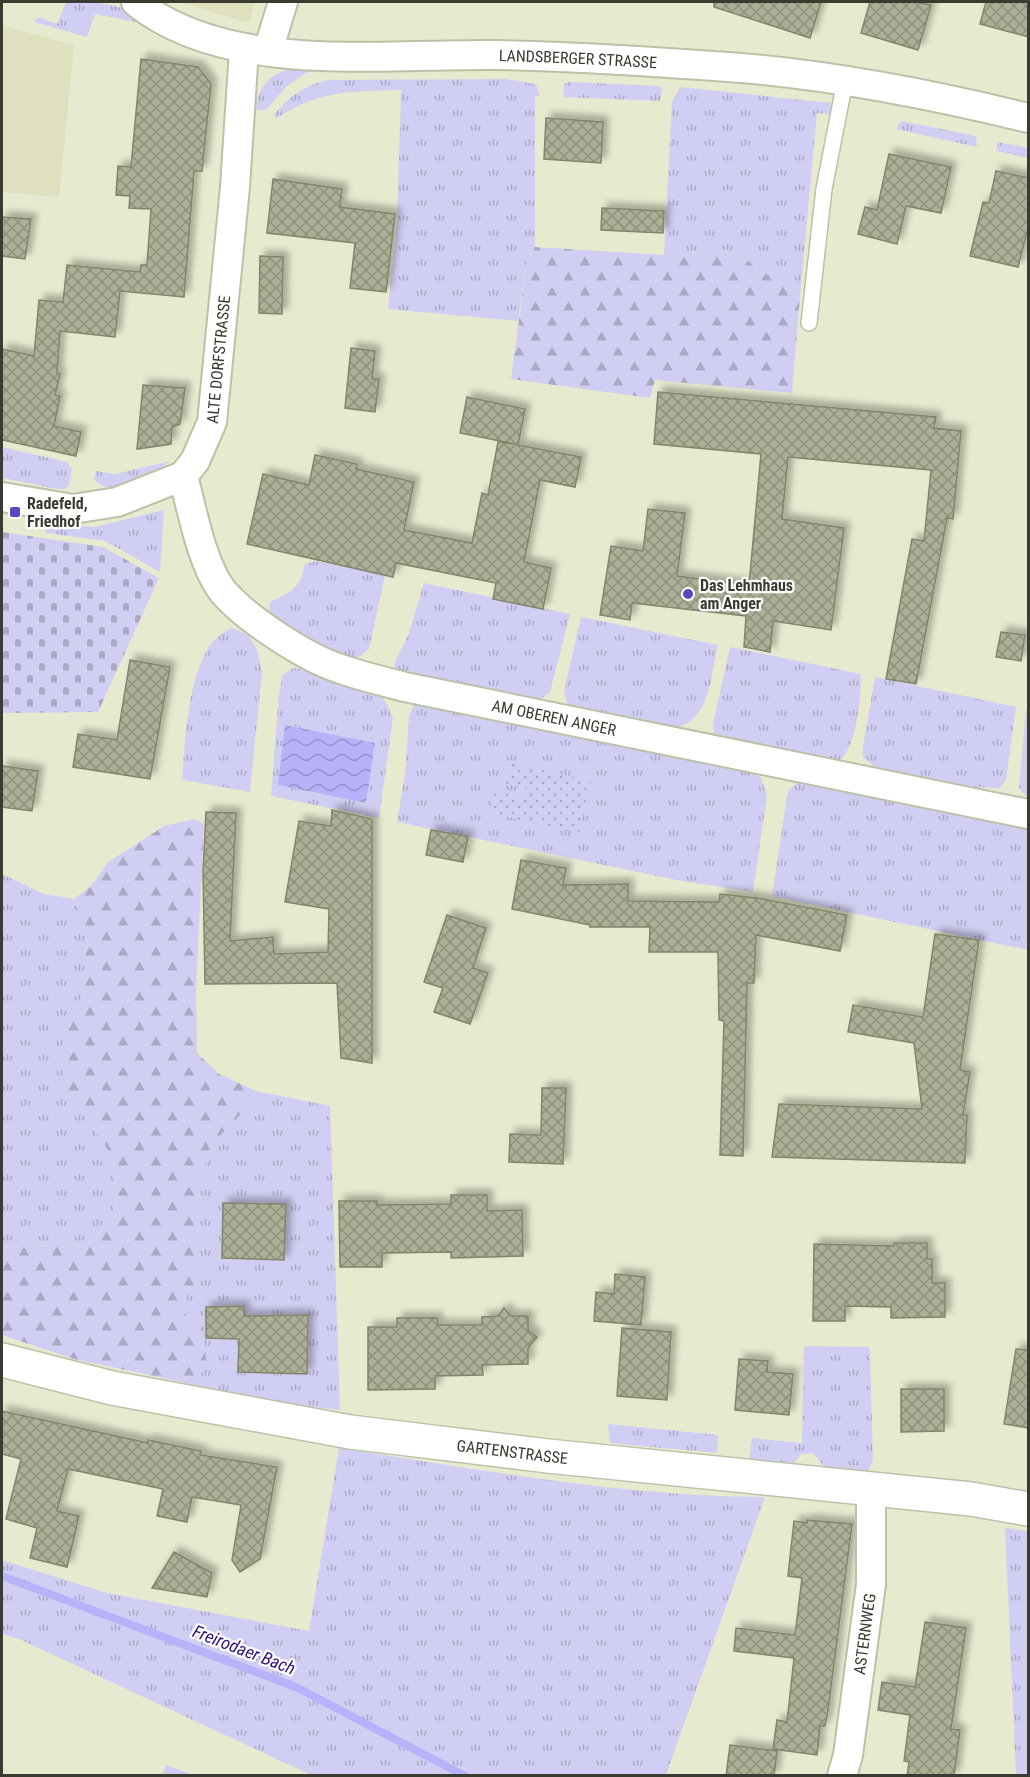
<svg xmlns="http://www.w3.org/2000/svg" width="1030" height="1777" viewBox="0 0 1030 1777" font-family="'Roboto Condensed',sans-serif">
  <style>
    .built { fill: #dee0be }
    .grass { fill: url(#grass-tufts) }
    .forest { fill: url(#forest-firs) }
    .cemetery { fill: url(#cemetery-stones) }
    .park { fill: url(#park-dots) }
    .water { fill: url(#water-waves) }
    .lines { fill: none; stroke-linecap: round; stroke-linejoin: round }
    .stream { stroke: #b7b2fa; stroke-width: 8 }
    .building { fill: url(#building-cross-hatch); stroke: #83846c; stroke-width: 1.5; filter: url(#shadow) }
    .service-casing { stroke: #bec0a7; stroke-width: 18 }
    .minor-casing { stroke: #bec0a7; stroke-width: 32 }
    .secondary-casing { stroke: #bec0a7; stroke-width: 36 }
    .service { stroke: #fff; stroke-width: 15 }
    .minor { stroke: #fff; stroke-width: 28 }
    .secondary { stroke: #fff; stroke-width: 33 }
    .poi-dot { fill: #5e46be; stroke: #fff; stroke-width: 2 }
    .labels { text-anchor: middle; stroke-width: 4.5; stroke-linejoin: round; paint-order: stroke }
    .street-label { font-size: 16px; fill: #3b3b31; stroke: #fff }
    .poi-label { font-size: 16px; font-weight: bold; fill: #3b3b31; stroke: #fff; text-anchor: start }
    .water-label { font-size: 18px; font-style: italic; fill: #321279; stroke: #fff }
  </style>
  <defs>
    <pattern id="grass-tufts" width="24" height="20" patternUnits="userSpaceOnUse" patternTransform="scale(1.5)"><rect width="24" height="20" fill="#d0cff3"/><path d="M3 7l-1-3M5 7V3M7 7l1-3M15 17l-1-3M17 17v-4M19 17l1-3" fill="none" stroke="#aaa9c5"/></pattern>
    <pattern id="forest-firs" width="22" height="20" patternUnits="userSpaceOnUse" patternTransform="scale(1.5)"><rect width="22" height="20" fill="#d0cff3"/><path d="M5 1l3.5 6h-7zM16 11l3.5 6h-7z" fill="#aaa9c5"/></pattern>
    <pattern id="cemetery-stones" width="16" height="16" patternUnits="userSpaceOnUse" patternTransform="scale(1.5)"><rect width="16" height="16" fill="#d0cff3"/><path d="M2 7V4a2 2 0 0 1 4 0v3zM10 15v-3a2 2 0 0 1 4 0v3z" fill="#aaa9c5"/></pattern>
    <pattern id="park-dots" width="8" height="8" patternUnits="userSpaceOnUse" patternTransform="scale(1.5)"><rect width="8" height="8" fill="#d0cff3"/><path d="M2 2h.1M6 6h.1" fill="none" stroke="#aaa9c5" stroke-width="1.8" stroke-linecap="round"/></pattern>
    <pattern id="water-waves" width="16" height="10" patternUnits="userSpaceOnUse" patternTransform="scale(1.5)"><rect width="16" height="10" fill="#b7b2fa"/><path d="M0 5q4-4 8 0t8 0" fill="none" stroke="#9692cb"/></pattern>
    <pattern id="building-cross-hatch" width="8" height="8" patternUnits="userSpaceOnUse" patternTransform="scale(1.5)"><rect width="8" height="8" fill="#adaf96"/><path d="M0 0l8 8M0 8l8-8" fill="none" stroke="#8e907b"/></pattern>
    <filter id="shadow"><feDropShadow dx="5.5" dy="-5.5" stdDeviation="3" flood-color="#0004"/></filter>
  </defs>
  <rect width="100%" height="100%" fill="#e8ead0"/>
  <g class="built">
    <path d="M 179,2 L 255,2 L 249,23 Z"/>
    <path d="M 2,26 L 74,45 L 59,197 L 2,192 Z"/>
  </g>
  <g class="grass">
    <path d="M 62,2 C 83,2 130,0 136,22 L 95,14 L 87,37 L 34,22 L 38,17 L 57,24 L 66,3 Z"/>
    <path d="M 297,68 L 310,70 L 286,87 L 266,110 L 256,110 C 257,85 273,71 297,68 Z"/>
    <path d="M 506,79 L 536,84 L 540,96 L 535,96 L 535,247 L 527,260 L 518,321 L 388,309 L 397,224 L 401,90 C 350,92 320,89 276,119 L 274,115 C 290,96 303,86 328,80 Z"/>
    <path d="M 569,82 L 659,86 L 662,88 L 660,101 L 563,97 L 564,84 Z"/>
    <path d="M 680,87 L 832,103 L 832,115 L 817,113 L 800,296 L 730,250 L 664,255 L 672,102 Z"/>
    <path d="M 901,121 L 971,135 L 976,137 L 977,147 L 896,129 Z"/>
    <path d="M 998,142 L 1028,148 L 1028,158 L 996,151 Z"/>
    <path d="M 2,447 L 67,462 L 72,469 L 69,485 L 65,489 L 58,489 L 2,478 Z"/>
    <path d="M 170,461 C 153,475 111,502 94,479 L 96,471 L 115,474 Z"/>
    <path d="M 164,510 L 160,572 L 105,541 L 46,533 L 46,524 L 94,527 Z"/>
    <path d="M 316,561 L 385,575 L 369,649 C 363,653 357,660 348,659 C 330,657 286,627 269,618 L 270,602 C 291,593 301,587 305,564 Z"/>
    <path d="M 424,583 L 570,614 L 550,692 L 538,701 L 397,673 L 394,668 L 395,661 L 408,636 Z"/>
    <path d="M 581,617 L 718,645 C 710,678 711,722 672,729 L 572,708 L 567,703 L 564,691 Z"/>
    <path d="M 233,628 L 248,635 L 257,650 L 262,672 L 250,792 L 182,780 C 186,740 187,642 233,628 Z"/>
    <path d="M 730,647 L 861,674 C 861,698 857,742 841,760 L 724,740 L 714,734 L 713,724 Z"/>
    <path d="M 293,668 C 312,670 361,684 378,694 C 386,699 389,709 393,718 L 379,818 L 271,796 L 279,693 L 283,675 Z"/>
    <path d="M 875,677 L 1016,707 L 1006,780 L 1000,788 L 973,787 L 875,767 L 863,757 L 863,746 Z"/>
    <path d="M 415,703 L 746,767 L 761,778 L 767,796 L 753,892 L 676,880 L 397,822 L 405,774 L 409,716 Z"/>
    <path d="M 1026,709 L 1028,710 L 1028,799 L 1019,788 Z"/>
    <path d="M 800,780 L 1028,823 L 1028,950 L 772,896 L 787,796 L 789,790 Z"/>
    <path d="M 2,874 L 44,894 L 74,899 L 87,932 L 83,994 L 69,1021 L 67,1088 L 113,1158 L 116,1200 L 109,1225 L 86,1244 L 2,1247 Z"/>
    <path d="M 256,1091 L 330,1106 L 340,1410 L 286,1404 L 177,1381 L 198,1375 L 183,1307 L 187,1293 L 202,1277 L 197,1254 L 199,1185 L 211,1145 L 239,1116 Z"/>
    <path d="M 804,1346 L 869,1347 L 870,1350 L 873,1461 L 868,1471 L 824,1467 L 813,1453 L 801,1454 L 794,1463 L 749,1460 L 752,1438 L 802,1443 Z"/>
    <path d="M 608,1424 L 718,1435 L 717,1453 L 610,1443 Z"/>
    <path d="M 339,1448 C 477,1469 626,1497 765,1497 L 666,1775 L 311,1775 L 19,1639 L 2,1634 L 2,1560 L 107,1593 L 309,1631 Z"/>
    <path d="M 1005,1528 L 1028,1531 L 1028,1775 L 1016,1775 Z"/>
    <path d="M 166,1765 L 193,1775 L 162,1775 Z"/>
  </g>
  <g class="forest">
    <path d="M 535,247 L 664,255 L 730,250 L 800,296 L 792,393 L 655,380 L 650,398 L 511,379 L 527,260 Z"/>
    <path d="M 194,819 L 204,824 L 196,989 L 197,1053 L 219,1074 L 256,1091 L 239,1116 L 211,1145 L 199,1185 L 197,1254 L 202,1277 C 191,1289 180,1299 186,1316 L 203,1324 L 207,1369 L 198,1375 L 177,1381 L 74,1359 L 2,1335 L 2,1247 L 86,1244 L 109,1225 L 116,1200 L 113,1158 L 67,1088 L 59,1054 L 69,1021 L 83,994 L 87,932 L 74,899 L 91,886 L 108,862 L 132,847 L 164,826 Z"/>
  </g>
  <path class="cemetery" d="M 2,532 L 103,547 L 159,578 L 98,712 L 2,713 Z"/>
  <path class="park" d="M 510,763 L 591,781 L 579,833 L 490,813 L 495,791 L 526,798 L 527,789 L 506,784 Z"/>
  <path class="water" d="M 285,725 L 375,743 L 366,803 L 278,785 Z"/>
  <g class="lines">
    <path class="stream" d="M 2,1576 L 296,1687 L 465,1776"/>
  </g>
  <g class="building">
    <path d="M 714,2 L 821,2 L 810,38 L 714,7 Z"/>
    <path d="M 870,2 L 917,2 L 931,5 L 918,50 L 861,33 Z"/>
    <path d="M 986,2 L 1029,2 L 1029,37 L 980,24 Z"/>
    <path d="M 141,59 L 198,67 L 211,84 L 202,171 L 194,171 L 184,297 L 120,291 L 115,337 L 60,331 L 57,373 L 60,374 L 55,395 L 60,396 L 54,426 L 81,432 L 76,456 L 2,440 L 2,349 L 34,356 L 39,300 L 63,302 L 67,265 L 140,272 L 141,265 L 147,265 L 151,209 L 129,208 L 130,196 L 116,195 L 118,166 L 131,167 Z"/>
    <path d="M 546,118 L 603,122 L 601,163 L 544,159 Z"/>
    <path d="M 889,154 L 951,167 L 941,213 L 906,206 L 897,244 L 858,234 L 865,207 L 877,210 Z"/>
    <path d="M 996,171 L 1029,178 L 1029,224 L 1018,267 L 970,256 L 983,202 L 989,203 Z"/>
    <path d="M 273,179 L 342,189 L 340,207 L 395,214 L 386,292 L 350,288 L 355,243 L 267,233 Z"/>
    <path d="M 602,208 L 664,211 L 663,233 L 601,230 Z"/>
    <path d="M 2,217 L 31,219 L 25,259 L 2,256 Z"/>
    <path d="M 260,256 L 283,257 L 282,314 L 259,313 Z"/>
    <path d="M 351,348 L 375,351 L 372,379 L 379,379 L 375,412 L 345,408 Z"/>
    <path d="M 143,385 L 185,388 L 180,424 L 172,427 L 171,444 L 137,449 Z"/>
    <path d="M 658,392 L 936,417 L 934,428 L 961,431 L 953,519 L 947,518 L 916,684 L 886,679 L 912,539 L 924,541 L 931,470 L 788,457 L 782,519 L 844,528 L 831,630 L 773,621 L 770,652 L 744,647 L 746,616 L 632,603 L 630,620 L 600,615 L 611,546 L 643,551 L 648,509 L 685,513 L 677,576 L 749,585 L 761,454 L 654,444 Z"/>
    <path d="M 467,397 L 525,409 L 518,445 L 581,457 L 575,487 L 540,480 L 524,562 L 551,568 L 543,609 L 493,599 L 496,583 L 396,563 L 393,577 L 247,544 L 263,474 L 309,485 L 315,455 L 357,464 L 356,469 L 414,482 L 404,530 L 472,543 L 482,493 L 488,495 L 498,442 L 515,444 L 460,433 Z"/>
    <path d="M 1001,632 L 1025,635 L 1021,661 L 996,657 Z"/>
    <path d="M 130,660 L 170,667 L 150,779 L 73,767 L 78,734 L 117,740 Z"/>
    <path d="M 2,766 L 38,771 L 32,811 L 2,807 Z"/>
    <path d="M 332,810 L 372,819 L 372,1063 L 341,1058 L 337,983 L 205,984 L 203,872 L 206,812 L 236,813 L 230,941 L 273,937 L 274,954 L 328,952 L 329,909 L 285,902 L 299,821 L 331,826 Z"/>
    <path d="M 431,830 L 468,836 L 463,862 L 426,855 Z"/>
    <path d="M 521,860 L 566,868 L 563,885 L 628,884 L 628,901 L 719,902 L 720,894 L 757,898 L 847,915 L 840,951 L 756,935 L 754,983 L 747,983 L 743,1156 L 720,1155 L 724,1021 L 719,1020 L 718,952 L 649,952 L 650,927 L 590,927 L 590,925 L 512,909 Z"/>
    <path d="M 447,915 L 486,928 L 473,968 L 488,973 L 470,1024 L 434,1012 L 443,988 L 424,982 Z"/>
    <path d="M 935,934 L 979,940 L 960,1070 L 970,1072 L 963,1115 L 967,1115 L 965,1163 L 772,1157 L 779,1104 L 922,1109 L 914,1043 L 848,1032 L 853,1005 L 923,1017 Z"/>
    <path d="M 542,1088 L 566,1088 L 563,1164 L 509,1162 L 510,1134 L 541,1135 Z"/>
    <path d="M 451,1195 L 487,1195 L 487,1211 L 522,1210 L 523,1256 L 451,1258 L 451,1252 L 382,1253 L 382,1267 L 340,1267 L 339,1201 L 377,1201 L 377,1205 L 451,1204 Z"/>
    <path d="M 223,1203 L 286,1204 L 284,1260 L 222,1258 Z"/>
    <path d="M 894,1243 L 927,1243 L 927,1259 L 932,1259 L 932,1283 L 945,1283 L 945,1317 L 891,1318 L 891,1307 L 845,1306 L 845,1321 L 813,1321 L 814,1244 L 894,1246 Z"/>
    <path d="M 615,1274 L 645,1277 L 641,1325 L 594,1321 L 596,1292 L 614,1294 Z"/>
    <path d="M 244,1306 L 244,1316 L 308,1315 L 307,1374 L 238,1372 L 239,1339 L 206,1338 L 206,1307 Z"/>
    <path d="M 504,1308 L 511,1316 L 528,1316 L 528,1330 L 537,1337 L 528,1348 L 528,1364 L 482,1365 L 483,1375 L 435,1376 L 435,1389 L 368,1390 L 368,1327 L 397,1327 L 397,1318 L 437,1318 L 438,1325 L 482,1325 L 482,1317 L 498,1316 Z"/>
    <path d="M 622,1328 L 671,1332 L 667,1400 L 617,1396 Z"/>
    <path d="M 1016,1349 L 1029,1350 L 1029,1428 L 1004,1424 Z"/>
    <path d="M 739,1359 L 768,1361 L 767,1372 L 793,1374 L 789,1415 L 735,1410 Z"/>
    <path d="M 901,1389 L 944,1389 L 944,1431 L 901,1432 Z"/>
    <path d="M 2,1411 L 148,1443 L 148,1440 L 201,1451 L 200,1455 L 277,1467 L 260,1559 L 240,1572 L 232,1560 L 241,1505 L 192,1497 L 187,1522 L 157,1516 L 163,1489 L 68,1469 L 57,1511 L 79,1516 L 67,1567 L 30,1558 L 37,1528 L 6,1519 L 21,1459 L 2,1454 Z"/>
    <path d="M 807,1520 L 852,1524 L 828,1710 L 825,1726 L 820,1726 L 817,1755 L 773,1749 L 777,1720 L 787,1722 L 794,1658 L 734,1651 L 736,1628 L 795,1635 L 802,1578 L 788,1576 L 794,1521 L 807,1523 Z"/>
    <path d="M 174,1552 L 212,1573 L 207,1597 L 152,1588 Z"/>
    <path d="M 925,1622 L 966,1628 L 951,1729 L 960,1730 L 954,1776 L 907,1776 L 909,1762 L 904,1761 L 910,1715 L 878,1710 L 882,1682 L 915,1687 Z"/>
    <path d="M 730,1745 L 777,1751 L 774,1776 L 726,1776 Z"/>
  </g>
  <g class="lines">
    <defs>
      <path id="service" d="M 809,323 L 824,189 L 845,81"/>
      <g id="minor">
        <path id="s1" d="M 136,2 C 228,76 386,53 499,55 C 579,57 661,62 741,68 C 838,76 934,95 1028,118"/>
        <path d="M 268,51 L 283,2"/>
        <path id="s2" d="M 183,476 C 192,509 201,561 221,589 C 243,617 305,657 338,668 C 360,676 383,681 405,687 L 1028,814"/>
        <path id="s3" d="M 2,497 L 73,509 L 117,502 L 183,476 L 195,461 L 212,422 L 235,187 L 244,49"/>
        <path id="s4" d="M 842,1776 L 848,1755 L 871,1584 L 871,1490"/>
      </g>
      <g id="secondary">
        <path id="s5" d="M 2,1360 L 112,1388 L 350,1432 L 548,1456 L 971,1499 L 1028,1509"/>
      </g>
    </defs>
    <use href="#service" class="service-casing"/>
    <use href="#minor" class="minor-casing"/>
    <use href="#secondary" class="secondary-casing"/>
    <use href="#service" class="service"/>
    <use href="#minor" class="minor"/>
    <use href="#secondary" class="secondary"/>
  </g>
  <g class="poi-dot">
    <rect x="9" y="506" width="12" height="12" rx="3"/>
    <circle cx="688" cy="594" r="6"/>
  </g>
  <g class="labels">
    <g class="street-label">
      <text dy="6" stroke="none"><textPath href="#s1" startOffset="453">LANDSBERGER STRASSE</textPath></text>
      <text dy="6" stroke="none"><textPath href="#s3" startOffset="312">ALTE DORFSTRASSE</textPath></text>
      <text dy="6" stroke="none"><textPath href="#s2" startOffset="484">AM OBEREN ANGER</textPath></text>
      <text dy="6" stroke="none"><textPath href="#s5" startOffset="519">GARTENSTRASSE</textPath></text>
      <text dy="6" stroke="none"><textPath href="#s4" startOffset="144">ASTERNWEG</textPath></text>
    </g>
    <g class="poi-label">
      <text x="27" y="509">Radefeld,<tspan x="27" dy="18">Friedhof</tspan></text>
      <text x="700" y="591">Das Lehmhaus<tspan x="700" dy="18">am Anger</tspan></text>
    </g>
    <g class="water-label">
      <text transform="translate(244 1650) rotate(21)" y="6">Freirodaer Bach</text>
    </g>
  </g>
  <rect width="1030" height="1777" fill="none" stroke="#3b3b31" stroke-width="6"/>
</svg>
